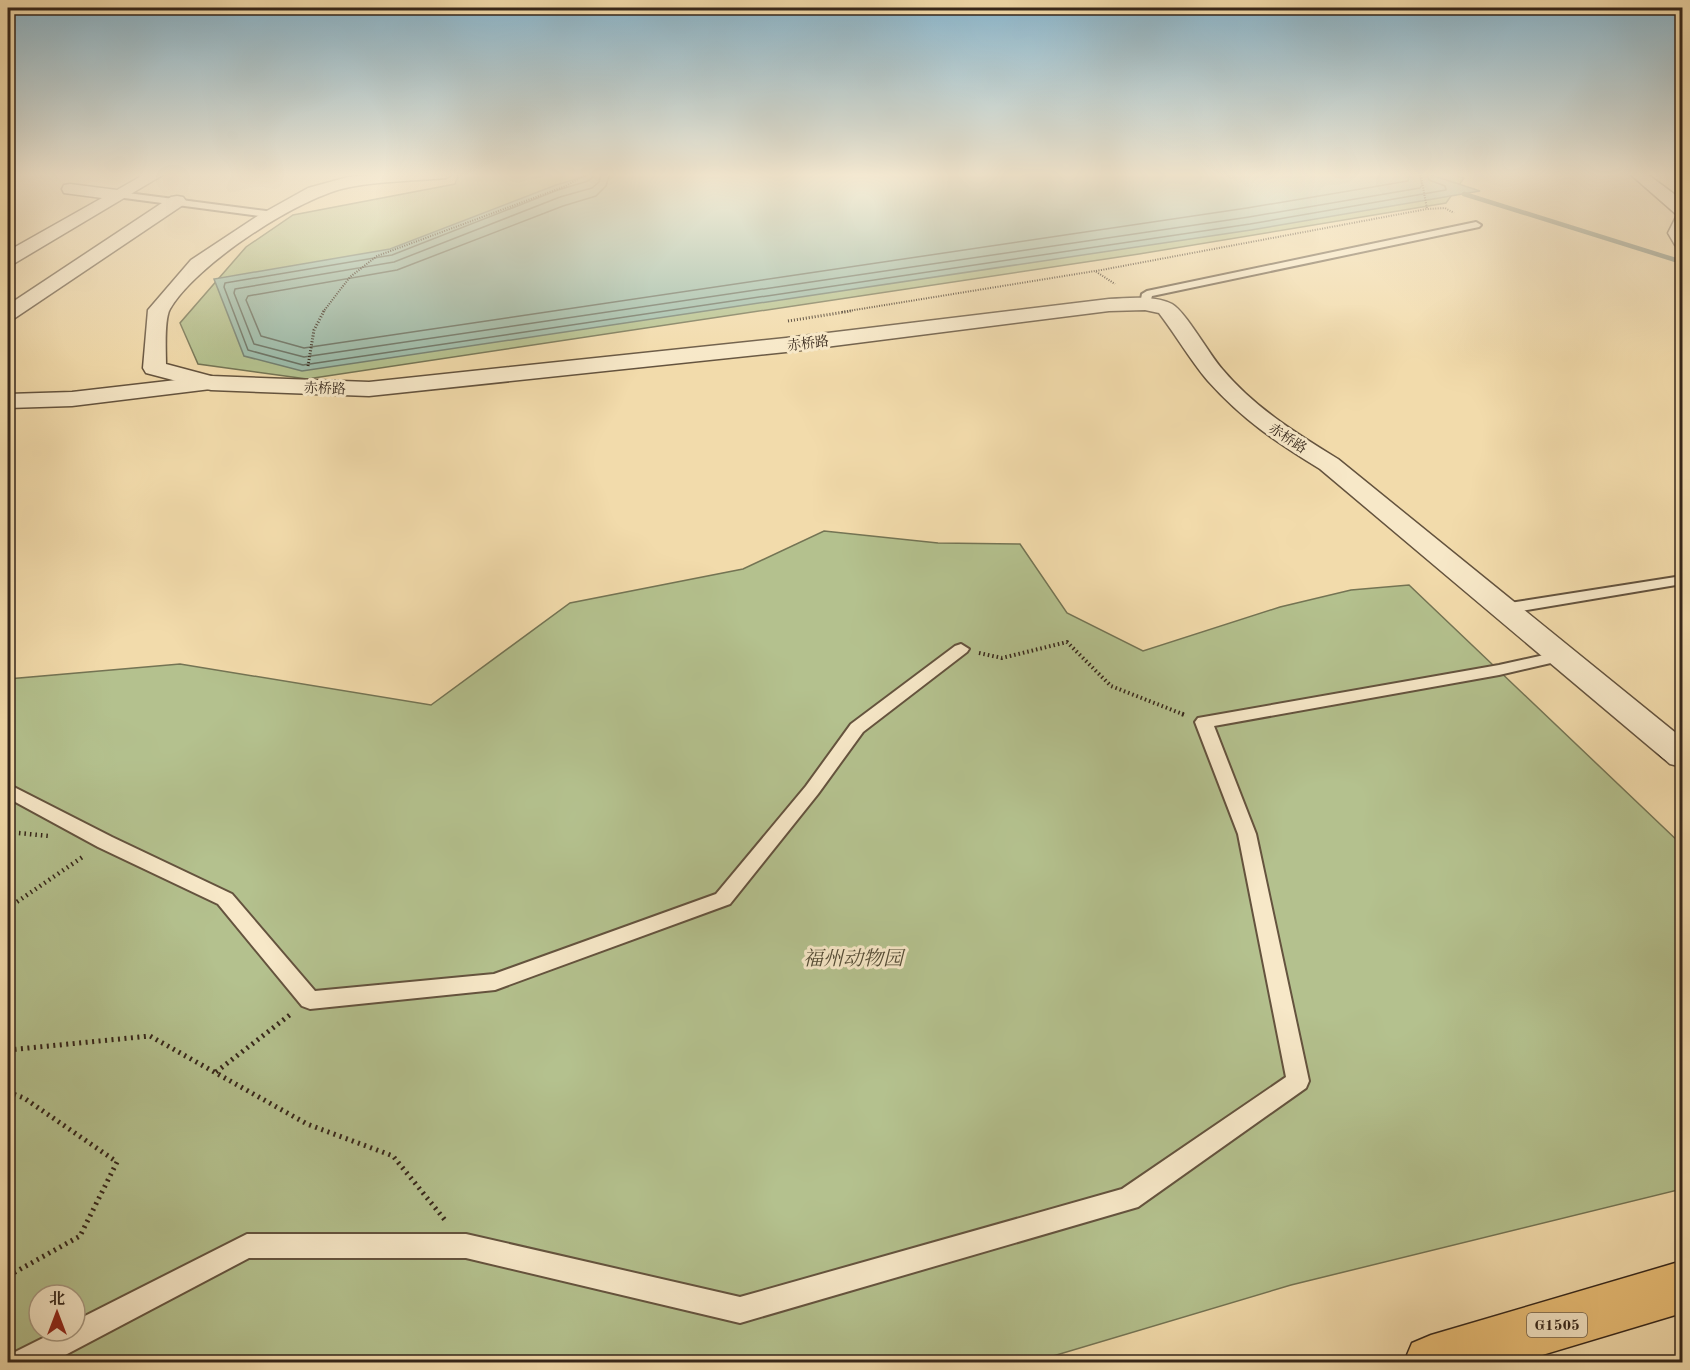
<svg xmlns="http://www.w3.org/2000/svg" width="1690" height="1370" viewBox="0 0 1690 1370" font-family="'Old Standard TT','Noto Serif SC',serif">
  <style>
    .green { fill: #b4c18e; stroke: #747454; stroke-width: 1.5; fill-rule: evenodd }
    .water { fill: #9bbbaa; stroke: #727f70; stroke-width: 1.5 }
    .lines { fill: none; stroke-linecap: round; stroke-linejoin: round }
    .shore { stroke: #687062; stroke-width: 1.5 }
    .stream { stroke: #727f70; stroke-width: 4.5 }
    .service-casing { stroke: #64533e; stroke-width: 4 }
    .minor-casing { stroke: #64533e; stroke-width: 3 }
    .tertiary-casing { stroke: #64533e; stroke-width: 3 }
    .secondary-casing { stroke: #35261a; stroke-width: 3 }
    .motorway-casing { stroke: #35261a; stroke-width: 3 }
    .path-far4 { stroke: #35261a; stroke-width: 2; stroke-dasharray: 1 1.5; stroke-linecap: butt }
    .path-far3 { stroke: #35261a; stroke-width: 3; stroke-dasharray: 1 2; stroke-linecap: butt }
    .path-far2 { stroke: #35261a; stroke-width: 4; stroke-dasharray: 1.5 3; stroke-linecap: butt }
    .path-far1 { stroke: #35261a; stroke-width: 4.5; stroke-dasharray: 1.5 4; stroke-linecap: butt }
    .path { stroke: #35261a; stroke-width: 5; stroke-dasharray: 2 4.5; stroke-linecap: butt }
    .service { fill: #f7e8c8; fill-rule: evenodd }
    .minor { fill: #f7e8c8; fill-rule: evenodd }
    .tertiary { fill: #f7e8c8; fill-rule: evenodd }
    .secondary { fill: #f7e8c8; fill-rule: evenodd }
    .motorway { fill: #e9be76; fill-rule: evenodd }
    .labels { text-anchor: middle; stroke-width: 6; stroke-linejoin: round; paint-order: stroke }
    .far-street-label { font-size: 14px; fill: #35261a; stroke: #f7e8c8 }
    .shield { fill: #f7e8c8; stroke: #6f604e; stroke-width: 1.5 }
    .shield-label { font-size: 15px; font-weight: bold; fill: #35261a }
    .near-park-label { font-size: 20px; font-style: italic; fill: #554d37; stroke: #f7e8c8 }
  </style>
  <rect width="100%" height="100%" fill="#f2dbab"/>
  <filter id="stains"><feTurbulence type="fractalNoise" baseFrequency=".00333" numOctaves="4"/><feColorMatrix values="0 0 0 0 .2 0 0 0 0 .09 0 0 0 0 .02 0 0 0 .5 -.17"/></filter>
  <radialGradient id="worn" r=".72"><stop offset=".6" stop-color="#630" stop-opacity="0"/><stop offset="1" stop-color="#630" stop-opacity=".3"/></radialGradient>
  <g class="green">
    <path d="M 459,173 L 1448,173 L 1464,178 L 1446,203 L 1139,254 L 307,379 L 198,364 L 180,323 L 246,247 L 293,215 L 455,184 Z"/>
    <path d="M 824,531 L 938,543 L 1020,544 L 1067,613 L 1143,651 L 1280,607 L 1351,590 L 1409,585 L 1682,845 L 1682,1189 L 1291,1285 L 1033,1362 L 8,1362 L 8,679 L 180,664 L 431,705 L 570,603 L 743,569 ZM 39,1295 L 75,1295 L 75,1331 L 39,1331 Z"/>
  </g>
  <path class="water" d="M 596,173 L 1425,173 L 1480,191 L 1251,230 L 302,371 L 244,356 L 214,279 L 390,249 L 556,185 Z"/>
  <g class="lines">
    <g class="shore">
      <path d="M 593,173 L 592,178 L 588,181 L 558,190 L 392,255 L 225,283 L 224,287 L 248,350 L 303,365 L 1250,224 L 1446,190 L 1445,186 L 1429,180 L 1426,173"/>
      <path d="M 601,173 L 599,182 L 592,188 L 560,197 L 394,262 L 235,289 L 234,293 L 254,344 L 304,357 L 1249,217 L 1420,188 L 1422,185 L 1419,173"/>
      <path d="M 610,173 L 606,186 L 596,196 L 563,206 L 397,270 L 248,296 L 246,300 L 261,336 L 304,348 L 1247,208 L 1408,181 L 1410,173"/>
    </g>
    <path class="stream" d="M 1464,194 L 1682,262"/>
    <defs>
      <g id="service">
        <path d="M 120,192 L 274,212 L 278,215 L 274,218 L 117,197 L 116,195 Z"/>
        <path d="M 1476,222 L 1481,225 L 1479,227 L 1152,296 L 1149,306 L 1140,304 L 1142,294 L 1147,291 Z"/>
        <path d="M 1682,576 L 1682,584 L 1503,614 L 1495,609 L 1503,604 Z"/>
        <path d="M 961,644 L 969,649 L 967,652 L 863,732 L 818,794 L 730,904 L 495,990 L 310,1009 L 302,1006 L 218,904 L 98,847 L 8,798 L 8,784 L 112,837 L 232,894 L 315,991 L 494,974 L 716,894 L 806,786 L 851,724 L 955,646 Z"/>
        <path d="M 1562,651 L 1570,656 L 1568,659 L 1499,675 L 1214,726 L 1256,834 L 1309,1081 L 1306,1088 L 1138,1207 L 740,1323 L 466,1258 L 249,1258 L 52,1362 L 11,1362 L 15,1352 L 57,1331 L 75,1331 L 75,1321 L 247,1234 L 466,1234 L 740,1297 L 1122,1189 L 1286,1077 L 1238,834 L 1195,722 L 1198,718 L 1499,665 Z"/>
      </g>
      <g id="minor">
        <path d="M 147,173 L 166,173 L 15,263 L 8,265 L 8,251 L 102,198 L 64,193 L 62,189 L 64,185 L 70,184 L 117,190 Z"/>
        <path d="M 177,196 L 183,197 L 186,201 L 183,205 L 15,318 L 8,320 L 8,305 L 171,197 Z"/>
        <path d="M 211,376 L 219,378 L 223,383 L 219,388 L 72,406 L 8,408 L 8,394 L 72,392 Z"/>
      </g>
      <g id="tertiary">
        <path d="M 396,173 L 454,173 L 446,178 C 414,181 381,181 350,187 C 300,196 195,265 170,309 C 164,319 166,352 166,364 L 211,376 L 369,382 L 786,338 L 1109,299 C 1129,298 1154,295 1172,304 C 1186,312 1210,356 1223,370 C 1255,408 1296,433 1338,459 L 1682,738 L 1682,767 L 1670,764 L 1320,469 C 1276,442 1243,420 1208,381 C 1190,360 1176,335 1159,313 L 1145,310 L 1109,311 L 786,352 L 369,396 L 211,390 L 146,373 L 143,368 L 148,310 L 191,260 L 256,217 L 308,188 L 348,177 Z"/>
        <path d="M 1629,173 L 1646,173 L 1682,200 L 1682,246 L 1675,245 L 1668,233 L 1677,215 Z"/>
      </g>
      <path id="secondary" d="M 1670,735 L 1682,738 L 1682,765 C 1669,763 1660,758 1653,746 L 1658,738 Z"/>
      <path id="motorway" d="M 1682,1261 L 1682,1313 L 1519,1362 L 1404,1362 L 1412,1343 L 1431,1335 Z"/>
    </defs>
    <use href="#service" class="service-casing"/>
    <use href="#minor" class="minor-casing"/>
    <use href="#tertiary" class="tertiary-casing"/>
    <use href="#secondary" class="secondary-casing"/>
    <use href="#motorway" class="motorway-casing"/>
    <g class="path-far4">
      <path d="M 1416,173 L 1421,176 L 1427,209"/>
      <path d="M 1096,271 L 1427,209 L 1445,208 L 1454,213"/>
      <path d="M 323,312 L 350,277 L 377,256 L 566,186 L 588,173"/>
      <path d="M 842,312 L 1095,271 L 1115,284"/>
    </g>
    <g class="path-far3">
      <path d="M 788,321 L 851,311"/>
      <path d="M 308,366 L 314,330 L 324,311"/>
    </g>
    <path class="path-far2" d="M 979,653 L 1002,658 L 1067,642 L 1111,686 L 1185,715"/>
    <g class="path-far1">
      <path d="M 1182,714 L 1185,715"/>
      <path d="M 8,832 L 49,836"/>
      <path d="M 8,908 L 84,856"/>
    </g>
    <g class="path">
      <path d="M 8,1050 L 150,1036 L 307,1124 L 393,1156 L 445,1220"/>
      <path d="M 216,1072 L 291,1014"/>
      <path d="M 8,1092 L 24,1098 L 117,1162 L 80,1236 L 8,1276"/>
    </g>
    <use href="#service" class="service"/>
    <use href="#minor" class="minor"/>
    <use href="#tertiary" class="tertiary"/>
    <use href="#secondary" class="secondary"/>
    <use href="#motorway" class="motorway"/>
  </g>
  <linearGradient id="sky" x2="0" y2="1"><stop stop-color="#89b7cf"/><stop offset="0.48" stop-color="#f9efd9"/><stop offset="1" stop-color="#f9efd9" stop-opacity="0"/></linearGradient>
  <rect width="1690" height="364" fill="url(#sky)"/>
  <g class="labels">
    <g class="far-street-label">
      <text transform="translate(808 343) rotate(-7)" y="5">赤桥路</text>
      <text transform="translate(325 388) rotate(2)" y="5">赤桥路</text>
      <text transform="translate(1288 438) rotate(33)" y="5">赤桥路</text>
    </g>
    <rect class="shield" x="1527" y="1313" width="60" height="24" rx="4.5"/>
    <g class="shield-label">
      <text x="1557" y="1330">G1505</text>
    </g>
    <g class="near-park-label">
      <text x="853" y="965">福州动物园</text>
    </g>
  </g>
  <rect width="1690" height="1370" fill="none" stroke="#f2dbab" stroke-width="30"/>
  <rect x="9" y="9" width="1672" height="1352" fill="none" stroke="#35261a" stroke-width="3"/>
  <rect x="15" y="15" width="1660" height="1340" fill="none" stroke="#35261a" stroke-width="1.5"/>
  <g transform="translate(57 1313)"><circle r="28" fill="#f7e8c8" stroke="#a99a82" stroke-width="1.5"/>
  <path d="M0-4.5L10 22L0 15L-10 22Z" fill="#8f2418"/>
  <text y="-9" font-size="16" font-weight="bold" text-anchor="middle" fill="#35261a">北</text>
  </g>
  <rect width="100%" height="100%" filter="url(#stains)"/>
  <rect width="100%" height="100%" fill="url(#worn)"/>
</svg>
